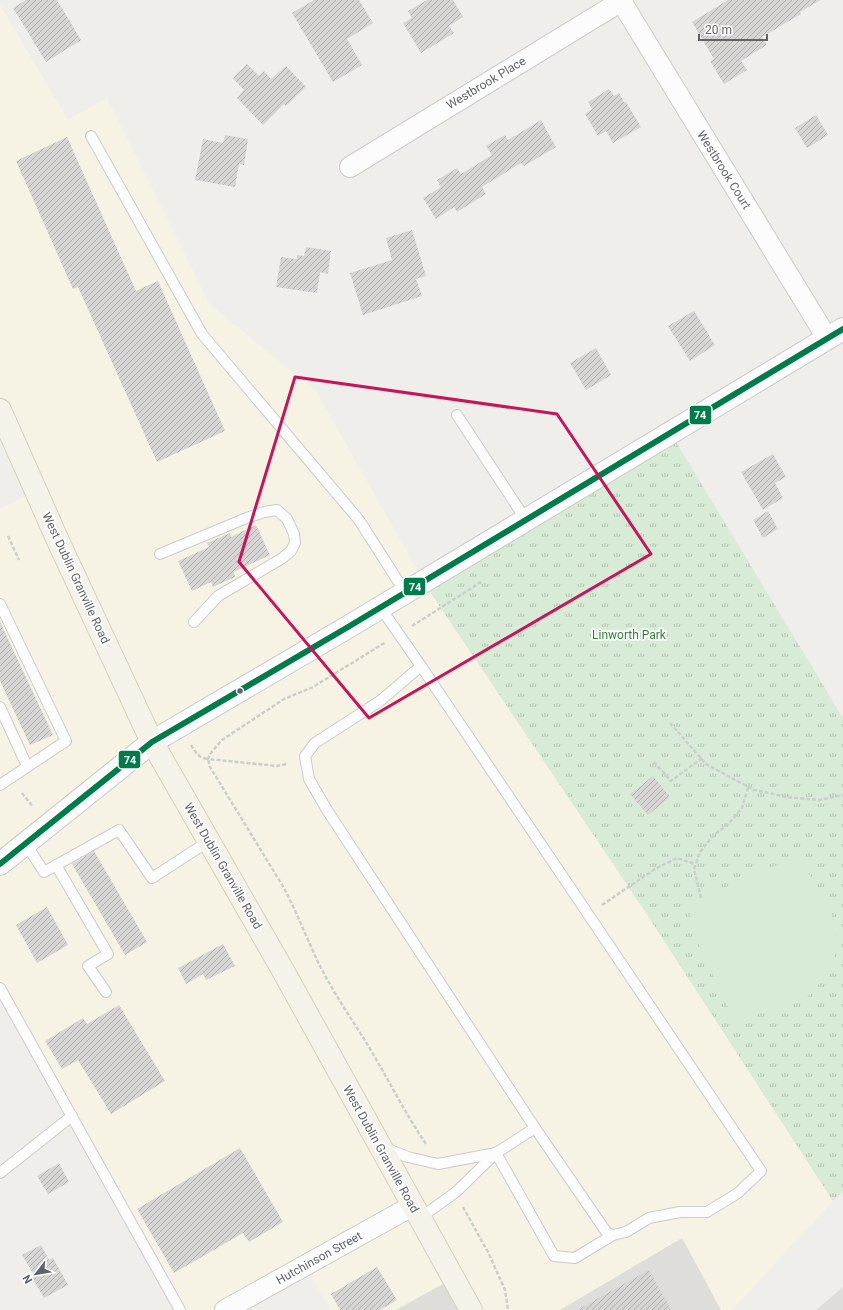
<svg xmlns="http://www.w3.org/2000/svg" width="843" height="1310" viewBox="0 0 843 1310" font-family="Roboto,sans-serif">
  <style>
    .commercial { fill: #f7f3e4 }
    .industrial { fill: #dfddda }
    .park { fill: url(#park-tufts) }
    .garden { fill: #d8ebd6 }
    .building { fill: url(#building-hatch) }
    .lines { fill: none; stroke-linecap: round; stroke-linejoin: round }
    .lane-casing { stroke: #cbcccc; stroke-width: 12 }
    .street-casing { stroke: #cbcccc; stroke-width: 22 }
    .secondary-casing { stroke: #cacacb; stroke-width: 24 }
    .primary-casing { stroke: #d7ceb8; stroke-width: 24 }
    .path { stroke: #cacfcc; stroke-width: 2.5; stroke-dasharray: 4 2; stroke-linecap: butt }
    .lane { stroke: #fdfcfc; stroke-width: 10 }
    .street { stroke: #fdfcfc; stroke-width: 20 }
    .secondary { stroke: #fdfcfc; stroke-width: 22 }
    .primary { stroke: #f4f2e9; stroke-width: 22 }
    .bus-1-casing { stroke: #fff; stroke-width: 9 }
    .bus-1 { stroke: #007b4b; stroke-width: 6 }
    .marked { fill: none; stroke: #c2185b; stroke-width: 3; stroke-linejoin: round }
    .bus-dot { fill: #5f6368; stroke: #fff; stroke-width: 1.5 }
    .labels { text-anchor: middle; stroke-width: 3.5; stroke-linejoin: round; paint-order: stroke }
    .street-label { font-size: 12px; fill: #5f6368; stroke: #fff }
    .park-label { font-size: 12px; fill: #348238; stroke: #fff }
    .line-badge { stroke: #fff; stroke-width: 1.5 }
    .badge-label { font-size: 11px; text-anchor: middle; font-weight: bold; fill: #fff }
  </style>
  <defs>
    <pattern id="park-tufts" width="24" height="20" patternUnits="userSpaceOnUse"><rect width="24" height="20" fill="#d8ebd6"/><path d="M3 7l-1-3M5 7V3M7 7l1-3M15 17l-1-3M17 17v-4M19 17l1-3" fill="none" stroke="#b2c2b1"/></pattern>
    <pattern id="building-hatch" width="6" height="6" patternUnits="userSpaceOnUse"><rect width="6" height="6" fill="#d6d5d3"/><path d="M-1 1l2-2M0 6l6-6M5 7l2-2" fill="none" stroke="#b1b0af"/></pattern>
  </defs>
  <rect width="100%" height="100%" fill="#efeeea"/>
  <path class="commercial" d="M 0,5 L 68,120 L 107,98 L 210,305 L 316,391 L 428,589 L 642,907 L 833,1201 L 732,1310 L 721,1310 L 682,1238 L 560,1310 L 468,1310 L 452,1279 L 396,1310 L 330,1310 L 305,1263 L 222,1310 L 177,1310 L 0,983 L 0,509 L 33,492 L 0,405 Z"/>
  <g class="industrial">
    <path d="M 682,1238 L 721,1310 L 560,1310 Z"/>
    <path d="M 452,1279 L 468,1310 L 396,1310 Z"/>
    <path d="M 843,1287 L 843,1310 L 816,1310 Z"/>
  </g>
  <path class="park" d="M 676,442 L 843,718 L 843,1192 L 833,1201 L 642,907 L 428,589 Z"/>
  <path class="garden" d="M 798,856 L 828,906 L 836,926 L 836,942 L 833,961 L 823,980 L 807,997 L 781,1008 L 734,1020 L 692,930 C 690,915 690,909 701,898 Z"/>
  <g class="building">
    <path d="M 26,0 L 57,0 L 81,40 L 46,62 L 13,8 Z"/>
    <path d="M 314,0 L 359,0 L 373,23 L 347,39 L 362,65 L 333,82 L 292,13 Z"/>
    <path d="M 427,0 L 453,0 L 463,17 L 449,26 L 454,33 L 421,53 L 403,23 L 412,18 L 408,11 Z"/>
    <path d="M 728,0 L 821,0 L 800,12 L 801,14 L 762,37 L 767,45 L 741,61 L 747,70 L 724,84 L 710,61 L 714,59 L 692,22 Z"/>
    <path d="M 247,64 L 259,76 L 264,71 L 271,79 L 286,66 L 306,87 L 286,106 L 284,104 L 263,125 L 237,98 L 244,90 L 233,78 Z"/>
    <path d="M 609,89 L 614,96 L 619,93 L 624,102 L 626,102 L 641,127 L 613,143 L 606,131 L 598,136 L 585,114 L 592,109 L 588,102 Z"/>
    <path d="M 816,115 L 828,135 L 807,148 L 795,128 Z"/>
    <path d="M 541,120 L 556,147 L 524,166 L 521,163 L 482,187 L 486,194 L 457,212 L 454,207 L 436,219 L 423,198 L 441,187 L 437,180 L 457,168 L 461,174 L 492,155 L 486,146 L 505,135 L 508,140 Z"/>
    <path d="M 225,135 L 248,139 L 244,165 L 239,164 L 235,187 L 195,180 L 203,139 L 223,143 Z"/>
    <path d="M 67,137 L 136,291 L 158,281 L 225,431 L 157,462 L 78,287 L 73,289 L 16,161 Z"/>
    <path d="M 412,230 L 426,276 L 416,279 L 422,296 L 363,315 L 350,273 L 392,260 L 386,238 Z"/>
    <path d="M 306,247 L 331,251 L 328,274 L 320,272 L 317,293 L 276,287 L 281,257 L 297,259 L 297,255 L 304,256 Z"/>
    <path d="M 694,311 L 715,345 L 690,361 L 668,326 Z"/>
    <path d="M 596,348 L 611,375 L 586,390 L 570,363 Z"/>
    <path d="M 773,454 L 786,477 L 775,483 L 783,498 L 763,510 L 741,472 Z"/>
    <path d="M 768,511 L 778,529 L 763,538 L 753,520 Z"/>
    <path d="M 256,525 L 270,555 L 234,572 L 235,577 L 213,587 L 211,582 L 192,591 L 178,561 L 209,547 L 207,543 L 230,533 L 231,537 Z"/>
    <path d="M 0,622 L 53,735 L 30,745 L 0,681 Z"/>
    <path d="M 653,776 L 670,797 L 648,815 L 630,794 Z"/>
    <path d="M 94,851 L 147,942 L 125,955 L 72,864 Z"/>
    <path d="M 47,907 L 68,945 L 37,963 L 16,925 Z"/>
    <path d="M 223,944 L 235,966 L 206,980 L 203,974 L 186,984 L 178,968 Z"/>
    <path d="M 119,1005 L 165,1081 L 111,1114 L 78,1060 L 62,1069 L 45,1041 L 83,1018 L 87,1024 Z"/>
    <path d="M 240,1148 L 283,1222 L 249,1242 L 243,1233 L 174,1273 L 137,1209 Z"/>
    <path d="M 59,1163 L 69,1182 L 48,1194 L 37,1176 Z"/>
    <path d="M 41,1245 L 49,1260 L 53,1258 L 68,1285 L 44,1298 L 31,1276 L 34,1275 L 22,1255 Z"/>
    <path d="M 377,1267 L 397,1300 L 380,1310 L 340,1310 L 331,1294 Z"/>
    <path d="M 649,1270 L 671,1310 L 577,1310 Z"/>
  </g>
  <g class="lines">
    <defs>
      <g id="lane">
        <path d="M 91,136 L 202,334 L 359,520 L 405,592"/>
        <path d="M 457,415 L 526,520"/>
        <path d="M 160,554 L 244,519 L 264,512 L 277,510 L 287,519 L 294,534 L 295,543 L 291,551 L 281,559 L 218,596 L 194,622"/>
        <path d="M 0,604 L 66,741 L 0,785"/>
        <path d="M 380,607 L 421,666 L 380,701 L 315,743 L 305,756 L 309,779 L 327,810 L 535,1128 L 496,1153 L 456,1192 L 420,1218"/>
        <path d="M 421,666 L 761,1171 L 738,1193 L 707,1212 L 680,1212 L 649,1218 L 626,1232 L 613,1235 L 607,1233 L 535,1128"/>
        <path d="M 0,707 L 27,766"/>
        <path d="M 26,844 L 44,872 L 119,830 L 152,878 L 209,841"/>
        <path d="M 56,865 L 108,954 L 88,966 L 106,992"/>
        <path d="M 0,988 L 180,1310"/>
        <path d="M 385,1148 L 408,1157 L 438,1164 L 496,1153"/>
        <path d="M 496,1153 L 554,1256 L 575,1258 L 613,1235"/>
        <path d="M 0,1173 L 72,1116"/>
      </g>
      <g id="street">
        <path d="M 621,1 L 827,338"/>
        <path d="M 350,167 L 623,0"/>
        <path d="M 225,1310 L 412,1206"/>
      </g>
      <path id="secondary" d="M 0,864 L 152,742 L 348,627 L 843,329"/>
      <path id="primary" d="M 0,410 L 59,543 L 152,742 L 281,967 L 471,1310"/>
    </defs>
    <use href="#lane" class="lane-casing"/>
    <use href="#street" class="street-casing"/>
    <use href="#secondary" class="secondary-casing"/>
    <use href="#primary" class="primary-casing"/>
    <g class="path">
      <path d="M 8,536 L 19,560"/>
      <path d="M 412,626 L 481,582"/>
      <path d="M 670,723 L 706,764 L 754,790 L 787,797 L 819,800 L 843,795"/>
      <path d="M 191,745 C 196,753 199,758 208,759 L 210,767 L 284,888 C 296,911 306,936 317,960 C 332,991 351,1018 369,1047 C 388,1079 405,1113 426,1144"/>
      <path d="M 654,762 L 671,781 L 702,758"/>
      <path d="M 286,764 L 277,766 L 208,759 L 210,754 L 222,740 L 284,699 L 313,687 L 386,642"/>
      <path d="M 22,793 L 33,807"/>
      <path d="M 701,898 L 694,869 L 700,852 L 712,837 L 730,822 L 742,808 L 748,788"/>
      <path d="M 602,905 L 655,869 L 677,858 L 695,864"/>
      <path d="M 463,1207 L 489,1254 L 505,1290 L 508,1310"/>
    </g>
    <use href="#lane" class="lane"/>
    <use href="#street" class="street"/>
    <use href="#secondary" class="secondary"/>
    <use href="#primary" class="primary"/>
    <defs>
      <path id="bus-1" d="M 0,864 L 152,742 L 348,627 L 843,329"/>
    </defs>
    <use href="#bus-1" class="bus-1-casing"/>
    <use href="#bus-1" class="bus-1"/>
  </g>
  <path class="marked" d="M 295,377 L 557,414 L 651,554 L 369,718 L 239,562 Z"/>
  <circle class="bus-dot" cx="240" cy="691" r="3.5"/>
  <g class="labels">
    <g class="street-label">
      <text transform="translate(486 83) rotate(-31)" y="4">Westbrook Place</text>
      <text transform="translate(724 170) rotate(58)" y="4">Westbrook Court</text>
      <text transform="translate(76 578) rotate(65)" y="4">West Dublin Granville Road</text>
      <text transform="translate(223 866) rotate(60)" y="4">West Dublin Granville Road</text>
      <text transform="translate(381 1149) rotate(61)" y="4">West Dublin Granville Road</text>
      <text transform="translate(319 1258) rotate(-29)" y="4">Hutchinson Street</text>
    </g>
    <g class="park-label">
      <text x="629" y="639">Linworth Park</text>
    </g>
  </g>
  <g class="line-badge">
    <rect x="689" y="405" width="23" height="20" rx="4" fill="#007b4b"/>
    <rect x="403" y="577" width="23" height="19" rx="4" fill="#007b4b"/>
    <rect x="118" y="750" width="23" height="19" rx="4" fill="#007b4b"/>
  </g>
  <g class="badge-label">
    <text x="700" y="419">74</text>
    <text x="415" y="591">74</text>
    <text x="130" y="764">74</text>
  </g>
  <g transform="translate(36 1274) rotate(239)" stroke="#ffffff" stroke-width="3" paint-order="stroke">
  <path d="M0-3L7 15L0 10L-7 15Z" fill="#5f6368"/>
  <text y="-6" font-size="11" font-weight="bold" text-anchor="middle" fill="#5f6368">N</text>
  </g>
  <path d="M699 34v6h68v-6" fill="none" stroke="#5f6368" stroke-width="2"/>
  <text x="705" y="34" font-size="12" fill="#5f6368" stroke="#ffffff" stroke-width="3" paint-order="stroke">20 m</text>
</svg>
